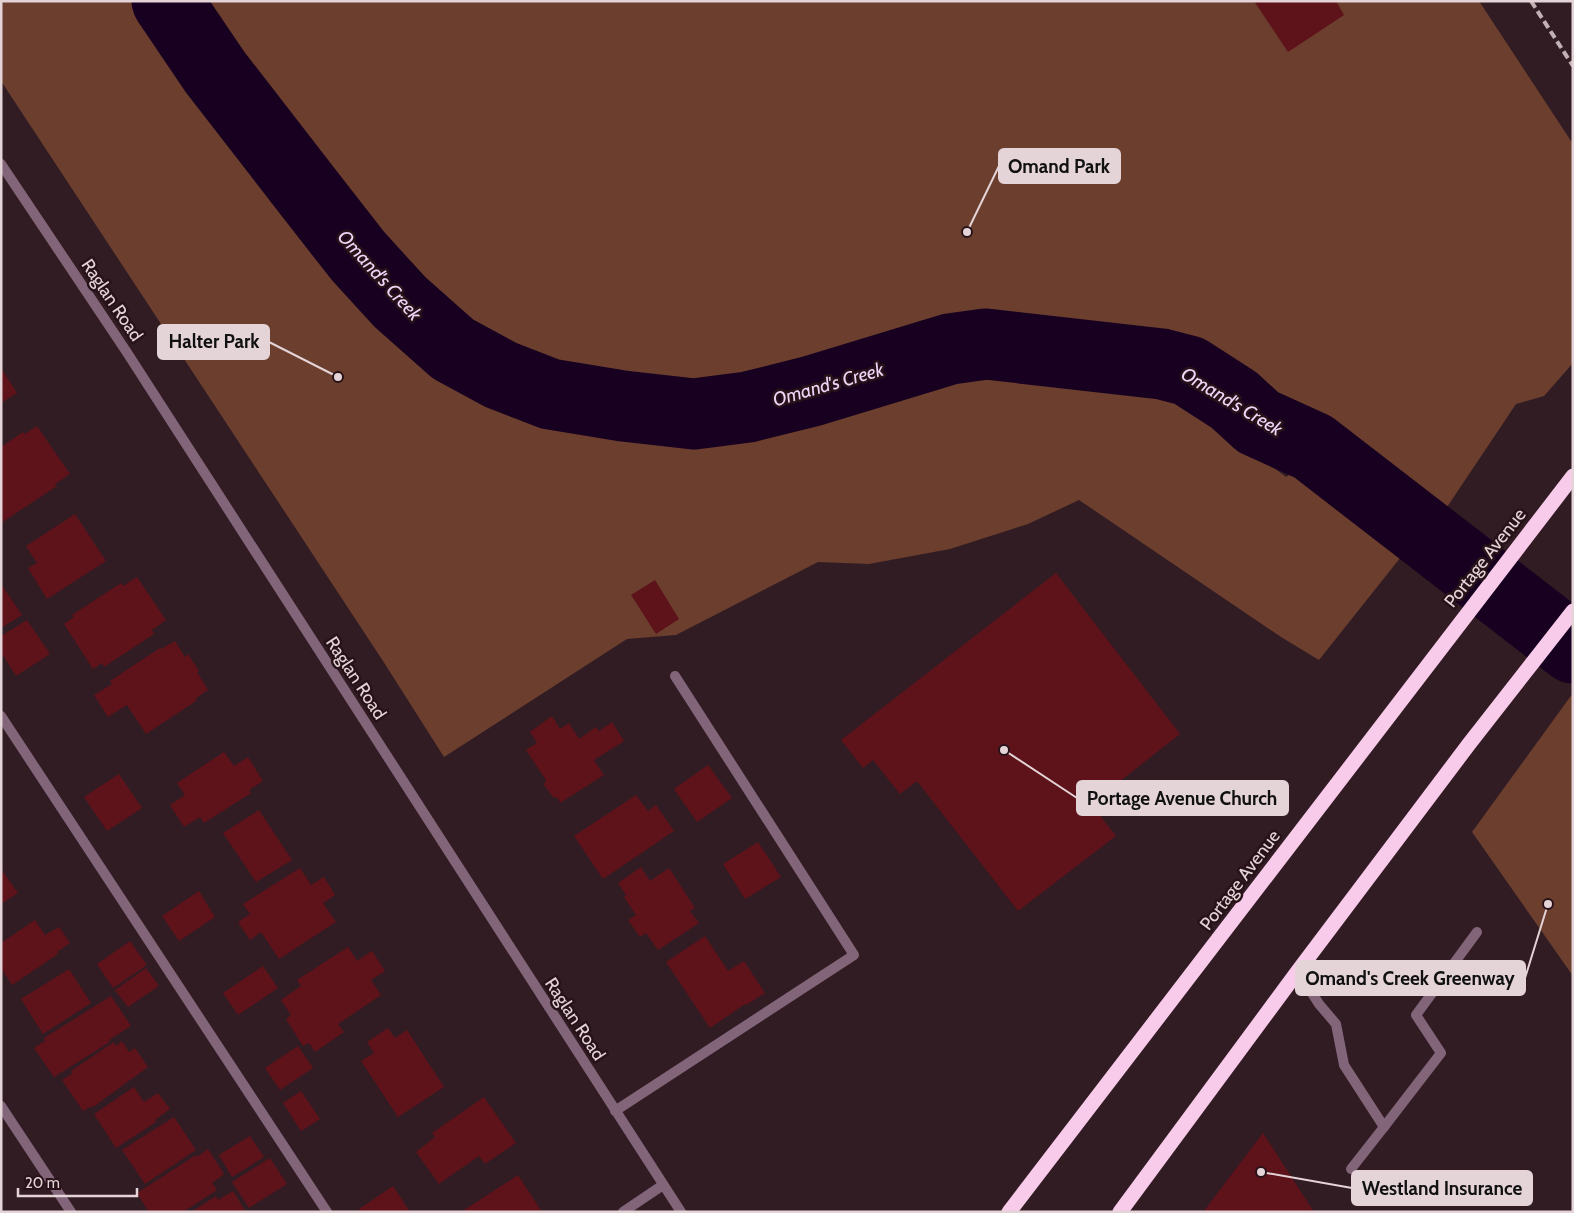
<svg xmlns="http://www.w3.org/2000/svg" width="1574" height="1213" viewBox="0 0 1574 1213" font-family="Cabin,sans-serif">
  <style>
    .green { fill: #6b3e2e }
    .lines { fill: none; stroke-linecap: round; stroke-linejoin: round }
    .river { stroke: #170020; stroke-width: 71 }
    .building { fill: #5e121a }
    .lane { stroke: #826579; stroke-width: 10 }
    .street { stroke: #826579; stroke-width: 10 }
    .highway { stroke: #f8cbea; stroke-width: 15 }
    .rail { stroke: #c1b0b4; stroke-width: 4; stroke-dasharray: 8 4; stroke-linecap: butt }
    .labels { text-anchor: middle; stroke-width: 5; stroke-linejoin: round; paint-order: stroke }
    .street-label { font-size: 18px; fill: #e4d4d8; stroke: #281219 }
    .water-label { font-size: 19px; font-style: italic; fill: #efd5f8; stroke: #281219 }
    .leader { fill: none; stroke: #e4d4d8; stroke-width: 2 }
    .callout-dot { fill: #e4d4d8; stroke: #281219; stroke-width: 2 }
    .callout { fill: #e4d4d8; stroke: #e4d4d8; stroke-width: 2 }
    .callout-label { font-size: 19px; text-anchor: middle; font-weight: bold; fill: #111 }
  </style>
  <rect width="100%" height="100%" fill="#321c23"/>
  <g class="green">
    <path d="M 1,1 L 141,1 L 186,66 L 309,226 L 368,298 L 409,337 L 461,370 L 570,416 L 707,428 L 784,416 L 928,374 L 1023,371 L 1097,380 L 1153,382 L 1190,393 L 1218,416 L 1236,439 L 1286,477 L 1303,465 L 1350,501 L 1412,543 L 1319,660 L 1281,637 L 1079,500 L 1028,524 L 950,549 L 869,564 L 818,562 L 676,635 L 627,639 L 444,757 L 383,661 L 1,81 Z"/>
    <path d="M 202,1 L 1479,1 L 1573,144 L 1573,363 L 1544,396 L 1516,404 L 1435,525 L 1379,487 L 1326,434 L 1275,410 L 1252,405 L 1225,379 L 1184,350 L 1130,335 L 1073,330 L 988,316 L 931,329 L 858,356 L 817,374 L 782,378 L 747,389 L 720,384 L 667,395 L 621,391 L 551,375 L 507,358 L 470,339 L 400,272 L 322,191 Z"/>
    <path d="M 1573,693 L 1573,976 L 1472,832 Z"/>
  </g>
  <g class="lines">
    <path class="river" d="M 167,1 L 215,72 L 308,192 L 358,256 L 400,302 L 453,349 L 501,375 L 550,394 L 623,406 L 694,414 L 748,407 L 812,391 L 950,349 L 986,344 L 1162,364 L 1189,371 L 1234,400 L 1258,422 L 1313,447 L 1573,648"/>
  </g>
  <g class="building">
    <path d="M 1254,1 L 1336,1 L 1344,15 L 1288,52 Z"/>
    <path d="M 1,368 L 17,393 L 1,403 Z"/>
    <path d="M 37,426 L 70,474 L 55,484 L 57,486 L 1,523 L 1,447 L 23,432 L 25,434 Z"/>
    <path d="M 75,514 L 106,561 L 47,599 L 28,568 L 37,563 L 26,546 Z"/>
    <path d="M 1056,573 L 1180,734 L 1091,804 L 1116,836 L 1018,911 L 917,781 L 900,794 L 873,760 L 863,768 L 841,740 Z"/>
    <path d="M 137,577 L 166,620 L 152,630 L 154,634 L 104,667 L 102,663 L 93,669 L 64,624 L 74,617 L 72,615 L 121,583 L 123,586 Z"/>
    <path d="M 655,580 L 679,619 L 656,634 L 631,595 Z"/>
    <path d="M 1,584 L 22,615 L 1,628 Z"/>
    <path d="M 27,620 L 50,654 L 16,676 L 1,652 L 1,636 Z"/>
    <path d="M 175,641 L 185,657 L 188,654 L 199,671 L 197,672 L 208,690 L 196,698 L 196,701 L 146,734 L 127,705 L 108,717 L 94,695 L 112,684 L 110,681 L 160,648 L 161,649 Z"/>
    <path d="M 552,716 L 560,729 L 569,723 L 579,739 L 596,727 L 599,731 L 612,722 L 624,741 L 594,760 L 604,775 L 560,803 L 558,798 L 553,797 L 544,785 L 546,780 L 526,750 L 537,743 L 530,732 Z"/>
    <path d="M 224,752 L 234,766 L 248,757 L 263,781 L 249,790 L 251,793 L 204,823 L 200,817 L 184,827 L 170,805 L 185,795 L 177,783 Z"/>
    <path d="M 708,765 L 732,798 L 697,822 L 674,789 Z"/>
    <path d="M 119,774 L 142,808 L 107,831 L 84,797 Z"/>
    <path d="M 636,795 L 648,811 L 656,805 L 674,831 L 603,879 L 574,836 Z"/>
    <path d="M 259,810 L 292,860 L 256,882 L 223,833 Z"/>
    <path d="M 758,842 L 781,877 L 745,899 L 723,864 Z"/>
    <path d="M 641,867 L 650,881 L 669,868 L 695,908 L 690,911 L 699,923 L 658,950 L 646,933 L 640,937 L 628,920 L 636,915 L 624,897 L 626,895 L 618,883 Z"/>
    <path d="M 300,868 L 311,885 L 324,877 L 335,895 L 323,903 L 336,922 L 279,959 L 261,932 L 250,940 L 238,922 L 250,914 L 243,904 Z"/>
    <path d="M 1,869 L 18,893 L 1,904 Z"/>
    <path d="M 199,891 L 215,917 L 179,941 L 162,916 Z"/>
    <path d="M 35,920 L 45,935 L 59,927 L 70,943 L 57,952 L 58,954 L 12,985 L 1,968 L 1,943 Z"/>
    <path d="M 705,936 L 728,971 L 744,961 L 765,993 L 746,1005 L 745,1004 L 710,1028 L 666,962 Z"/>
    <path d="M 130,941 L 147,965 L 113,988 L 97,964 Z"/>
    <path d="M 348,947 L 357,961 L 372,951 L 385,971 L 371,980 L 381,995 L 338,1024 L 344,1032 L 315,1052 L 309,1043 L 303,1046 L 286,1019 L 291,1015 L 281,1000 L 301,986 L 297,980 Z"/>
    <path d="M 263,966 L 278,988 L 238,1015 L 223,993 Z"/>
    <path d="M 146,968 L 159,986 L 128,1007 L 115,990 Z"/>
    <path d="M 69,969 L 91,1003 L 43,1034 L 21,999 Z"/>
    <path d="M 111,996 L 131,1026 L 109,1040 L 110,1042 L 54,1077 L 34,1048 L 45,1041 L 44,1038 Z"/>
    <path d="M 388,1028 L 395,1038 L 407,1030 L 444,1087 L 398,1117 L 361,1061 L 374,1053 L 367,1042 Z"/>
    <path d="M 122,1041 L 129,1052 L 135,1048 L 148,1067 L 93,1107 L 92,1106 L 83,1111 L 62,1080 L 72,1074 L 71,1071 L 114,1042 L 116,1046 Z"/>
    <path d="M 298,1046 L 313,1068 L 280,1090 L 265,1068 Z"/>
    <path d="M 134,1087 L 144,1102 L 158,1093 L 170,1109 L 155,1120 L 156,1122 L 116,1148 L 94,1114 Z"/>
    <path d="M 301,1091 L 320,1119 L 301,1131 L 283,1103 Z"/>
    <path d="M 484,1097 L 516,1143 L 485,1164 L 479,1156 L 439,1184 L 416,1152 L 435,1137 L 432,1133 Z"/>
    <path d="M 174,1117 L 196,1150 L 145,1184 L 122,1150 Z"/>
    <path d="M 1263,1133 L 1314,1212 L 1203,1212 Z"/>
    <path d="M 250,1136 L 264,1157 L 232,1177 L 219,1155 Z"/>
    <path d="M 208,1149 L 224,1174 L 212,1183 L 217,1190 L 183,1212 L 149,1212 L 137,1193 L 196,1155 L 197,1157 Z"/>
    <path d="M 270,1158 L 287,1184 L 249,1208 L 232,1182 Z"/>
    <path d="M 518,1175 L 542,1212 L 461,1212 Z"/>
    <path d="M 393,1186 L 410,1212 L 361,1212 L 359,1209 Z"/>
    <path d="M 233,1191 L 246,1212 L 191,1212 L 216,1196 L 218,1200 Z"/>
  </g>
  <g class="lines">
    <g class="lane">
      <path d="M 1,716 L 327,1212"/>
      <path d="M 1298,971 L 1319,1004 L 1336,1024 L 1344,1065 L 1384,1127 L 1441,1053 L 1416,1015 L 1477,932"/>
      <path d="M 615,1111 L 854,955 L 675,676"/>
      <path d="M 1351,1169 L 1384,1127"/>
      <path d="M 623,1212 L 663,1185"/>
    </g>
    <g class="street">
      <path d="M 1,164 L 126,351 L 681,1212"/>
      <path d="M 1,1106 L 71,1212"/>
    </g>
    <g class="highway">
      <path d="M 1009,1212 C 1198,967 1384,720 1573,476"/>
      <path d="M 1120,1212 L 1298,971 L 1469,744 L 1573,611"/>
    </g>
    <path class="rail" d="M 1531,1 L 1573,66"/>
  </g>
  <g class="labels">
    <g class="street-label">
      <text transform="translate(112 300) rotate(56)" y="6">Raglan Road</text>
      <text transform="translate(1485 558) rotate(-52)" y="6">Portage Avenue</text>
      <text transform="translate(356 678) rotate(57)" y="6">Raglan Road</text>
      <text transform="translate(1240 880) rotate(-53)" y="6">Portage Avenue</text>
      <text transform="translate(575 1019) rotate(57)" y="6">Raglan Road</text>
    </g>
    <g class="water-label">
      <text transform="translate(380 275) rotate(48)" y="7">Omand's Creek</text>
      <text transform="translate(828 384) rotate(-16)" y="7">Omand's Creek</text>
      <text transform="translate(1232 401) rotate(31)" y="7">Omand's Creek</text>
    </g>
  </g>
  <path class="leader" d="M967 232L999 166M338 377L269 342M1004 750L1077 798M1548 904L1525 978M1261 1172L1352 1188"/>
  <g class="callout-dot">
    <circle cx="967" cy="232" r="5"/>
    <circle cx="338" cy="377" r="5"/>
    <circle cx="1004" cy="750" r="5"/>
    <circle cx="1548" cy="904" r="5"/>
    <circle cx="1261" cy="1172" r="5"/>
  </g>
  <g class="callout">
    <rect x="999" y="149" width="121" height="34" rx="5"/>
    <rect x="158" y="325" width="111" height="34" rx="5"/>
    <rect x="1077" y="781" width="211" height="34" rx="5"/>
    <rect x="1296" y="961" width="229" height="34" rx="5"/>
    <rect x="1352" y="1171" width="180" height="34" rx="5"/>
  </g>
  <g class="callout-label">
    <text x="1059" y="173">Omand Park</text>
    <text x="214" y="348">Halter Park</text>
    <text x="1182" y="805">Portage Avenue Church</text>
    <text x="1410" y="985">Omand's Creek Greenway</text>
    <text x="1442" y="1195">Westland Insurance</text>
  </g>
  <rect width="1574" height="1213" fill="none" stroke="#e4d4d8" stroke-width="5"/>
  <path d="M18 1188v8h119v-8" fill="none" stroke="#e4d4d8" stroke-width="2.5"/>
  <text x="25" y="1188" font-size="15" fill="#e4d4d8" stroke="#281219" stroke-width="4" paint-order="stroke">20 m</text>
</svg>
